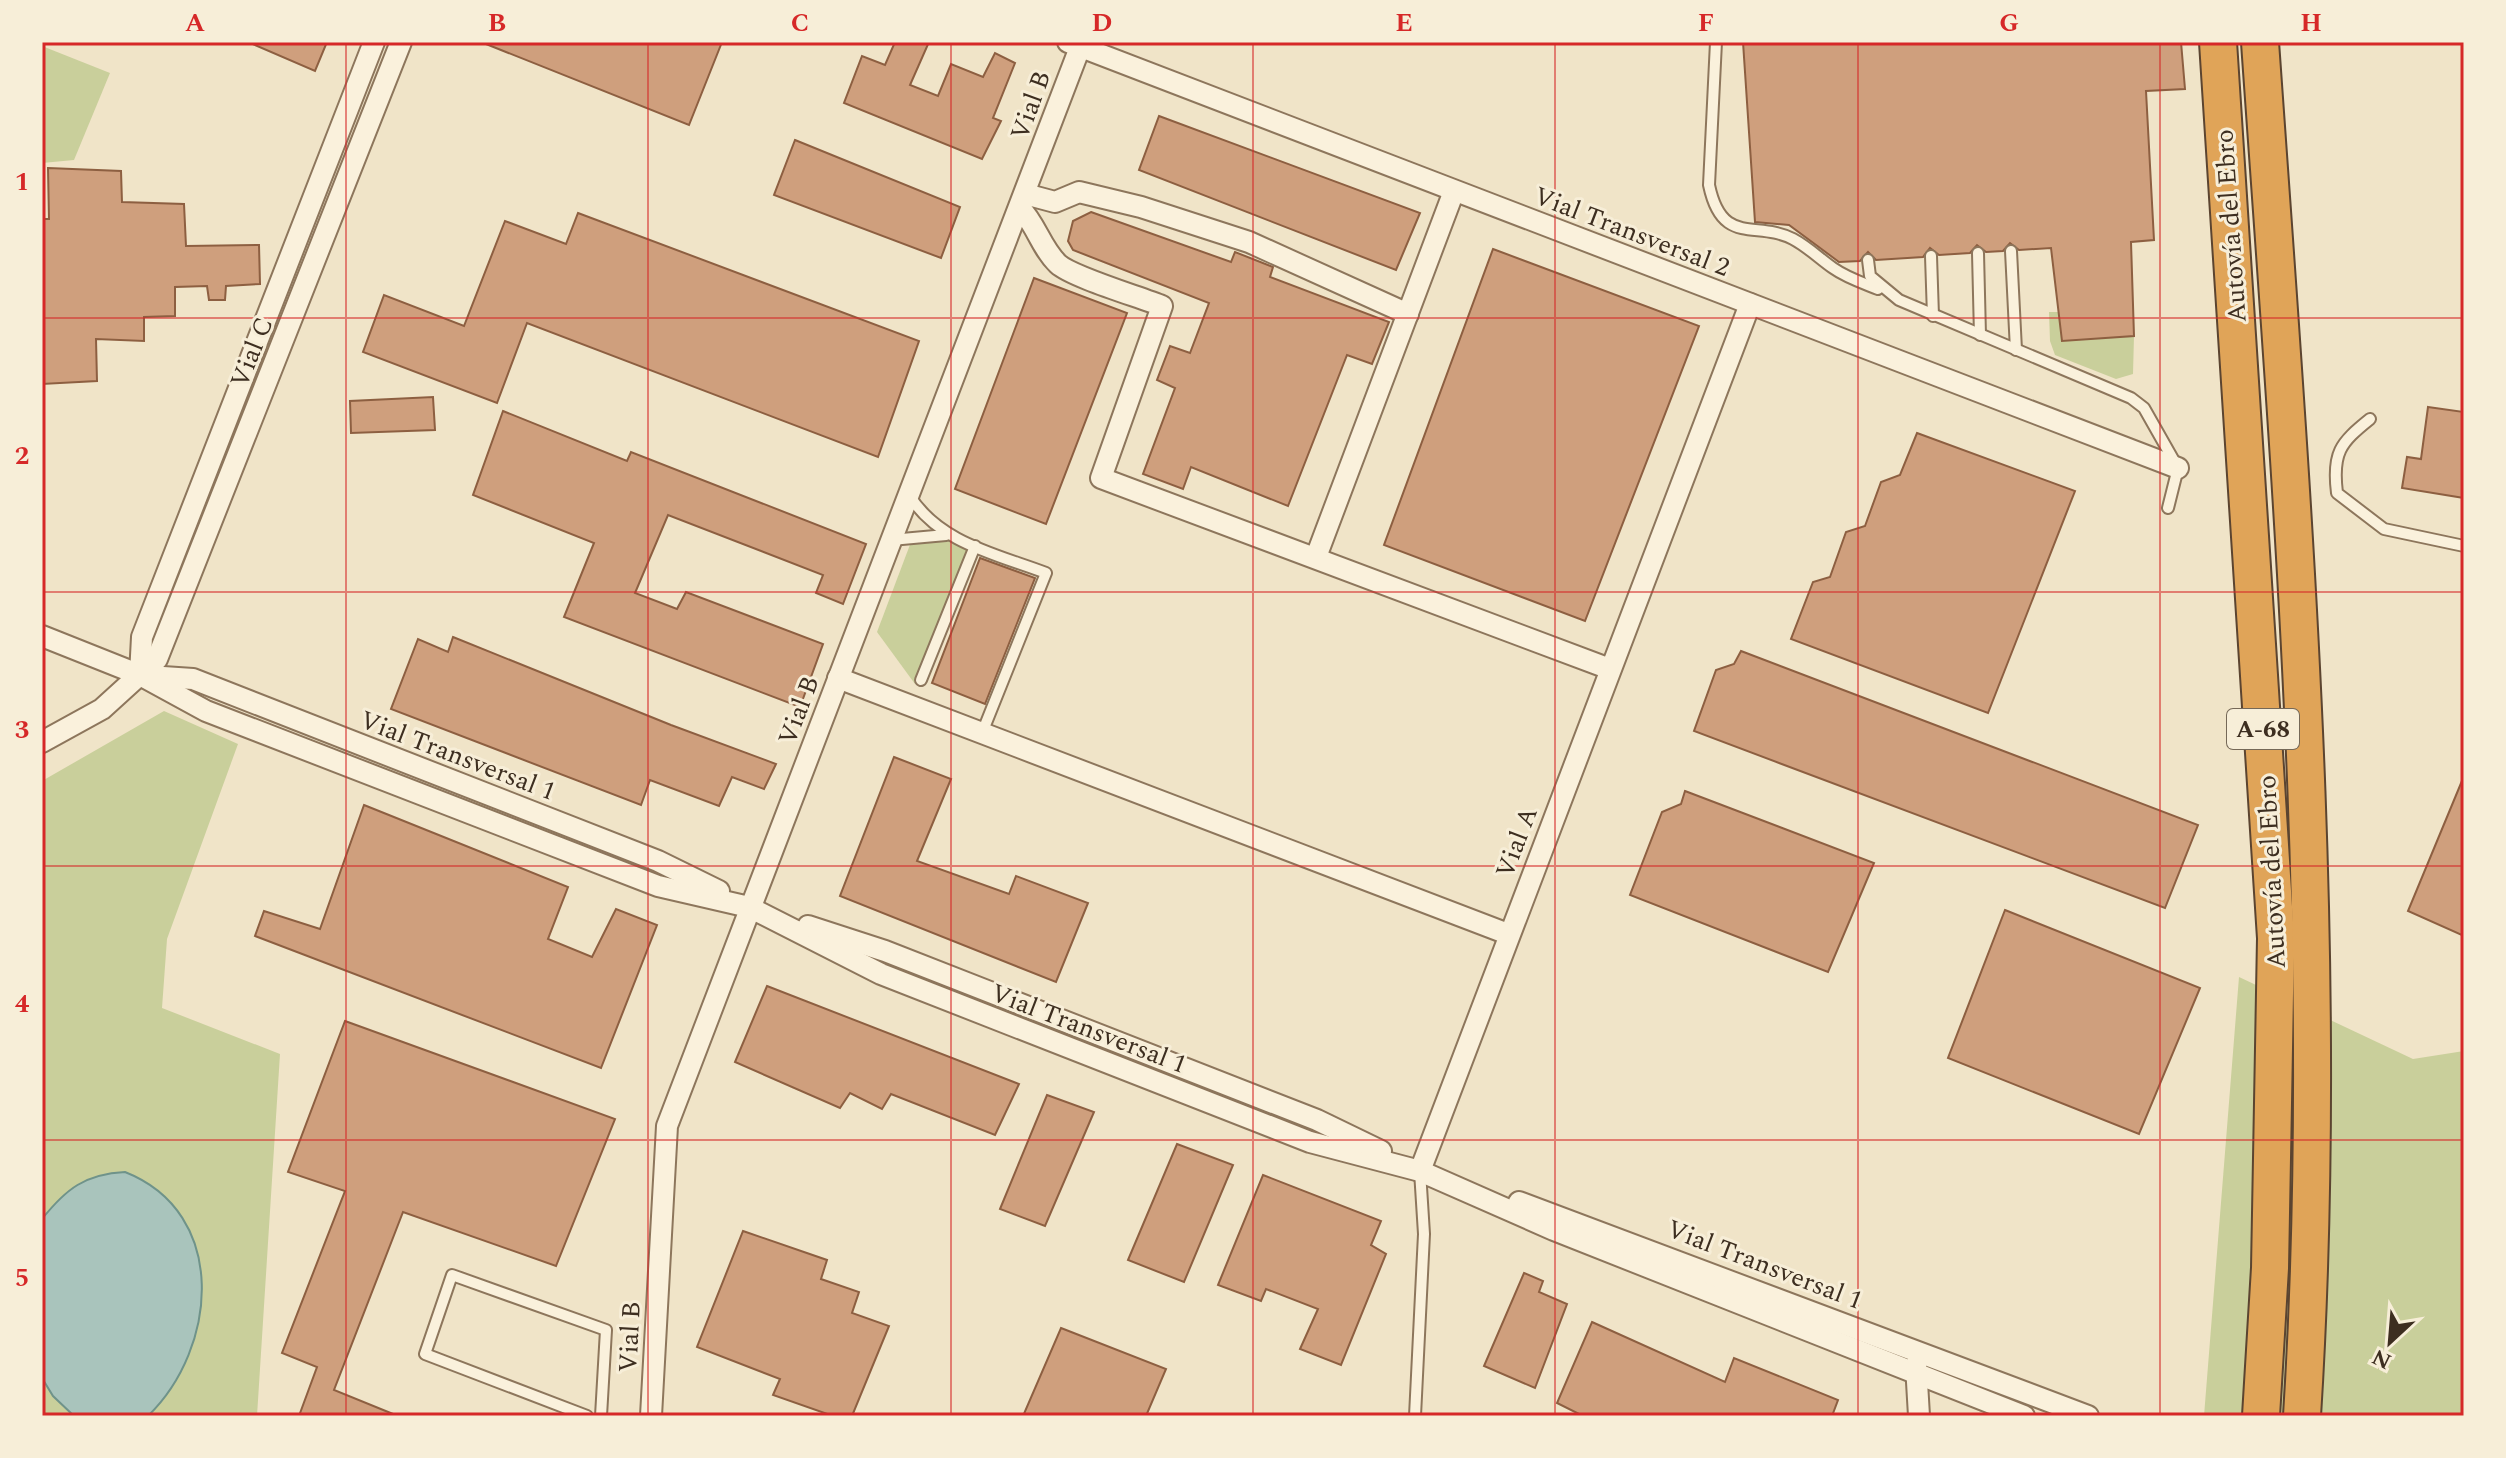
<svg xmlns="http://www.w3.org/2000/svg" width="2506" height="1458" viewBox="0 0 2506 1458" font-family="Spectral,serif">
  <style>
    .green { fill: #c9cf9b }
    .water { fill: #a9c4bc; stroke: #6f938a; stroke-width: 2 }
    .building { fill: #cf9f7d; stroke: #8d5f41; stroke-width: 2 }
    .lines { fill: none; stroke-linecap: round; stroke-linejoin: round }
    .lane-casing { stroke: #8d765c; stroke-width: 14 }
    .street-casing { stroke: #8d765c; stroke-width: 24 }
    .highway-casing { stroke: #5b4430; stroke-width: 40 }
    .lane { stroke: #faf1dc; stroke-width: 10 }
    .street { stroke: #faf1dc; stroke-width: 20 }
    .highway { stroke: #e0a458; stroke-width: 36 }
    .grid { fill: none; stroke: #d62828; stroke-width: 2; stroke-opacity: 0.55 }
    .labels { text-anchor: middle; stroke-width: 6; stroke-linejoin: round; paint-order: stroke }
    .shield { fill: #f7eed8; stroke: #756857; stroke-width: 2 }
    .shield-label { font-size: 24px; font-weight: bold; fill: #3d2e20 }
    .street-label { font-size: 26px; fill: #3d2e20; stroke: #f7eed8 }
    .neatline { fill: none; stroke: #d62828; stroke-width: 3 }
    .grid-label { font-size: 26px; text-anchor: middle; font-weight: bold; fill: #d62828 }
  </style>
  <rect width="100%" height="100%" fill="#f0e4c8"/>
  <g class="green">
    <path d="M 42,46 L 110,73 L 74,160 L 42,163 Z"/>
    <path d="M 2049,312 L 2060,312 L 2063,341 L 2134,336 L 2133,374 L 2116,379 L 2055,355 L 2050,341 Z"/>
    <path d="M 948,540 L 967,549 L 915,684 L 877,632 L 911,542 Z"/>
    <path d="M 164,711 L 238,744 L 167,939 L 162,1008 L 280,1054 L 257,1416 L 42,1416 L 42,781 Z"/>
    <path d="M 2239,977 L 2413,1059 L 2464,1051 L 2464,1416 L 2204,1416 Z"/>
  </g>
  <path class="water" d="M 125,1172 C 229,1213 218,1348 148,1416 L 74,1416 L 53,1396 L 42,1378 L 42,1219 C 66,1189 85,1174 125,1172 Z"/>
  <g class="building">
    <path d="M 248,42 L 327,42 L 315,71 Z"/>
    <path d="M 481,42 L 722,42 L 689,125 Z"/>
    <path d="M 895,42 L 929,42 L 910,85 L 938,96 L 951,64 L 983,77 L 995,53 L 1015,63 L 993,118 L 1001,121 L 982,159 L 844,103 L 862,56 L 885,65 Z"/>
    <path d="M 1743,42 L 2181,42 L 2185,89 L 2146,91 L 2154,240 L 2131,242 L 2134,336 L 2062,341 L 2051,248 L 2019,250 L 2010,243 L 2003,251 L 1986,252 L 1977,245 L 1970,253 L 1939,255 L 1930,248 L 1923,257 L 1876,260 L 1868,252 L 1860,261 L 1839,262 L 1789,225 L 1755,222 Z"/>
    <path d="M 1159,116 L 1420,213 L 1396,270 L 1139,170 Z"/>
    <path d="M 795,140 L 960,207 L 941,258 L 774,195 Z"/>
    <path d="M 48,168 L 121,171 L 122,202 L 184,204 L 186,246 L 259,245 L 260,284 L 226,286 L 225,300 L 209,300 L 207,286 L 175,287 L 175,316 L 144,317 L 144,341 L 96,339 L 97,381 L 42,384 L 42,219 L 49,219 Z"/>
    <path d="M 1091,212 L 1231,262 L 1235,252 L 1273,267 L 1270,277 L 1389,322 L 1372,364 L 1347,355 L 1288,506 L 1191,467 L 1183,489 L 1143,474 L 1175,388 L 1157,380 L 1170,346 L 1190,353 L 1209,303 L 1073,250 L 1068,241 L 1073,221 Z"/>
    <path d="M 578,213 L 919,341 L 878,457 L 527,323 L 497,403 L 363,352 L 384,295 L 464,326 L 505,221 L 566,244 Z"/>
    <path d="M 1493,249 L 1699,326 L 1585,621 L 1384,545 Z"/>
    <path d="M 1034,278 L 1127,313 L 1046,524 L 955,489 Z"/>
    <path d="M 433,397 L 435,430 L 351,433 L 350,401 Z"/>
    <path d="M 2428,407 L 2464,412 L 2464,498 L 2402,488 L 2407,457 L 2421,459 Z"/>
    <path d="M 503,411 L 627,461 L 631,452 L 866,544 L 843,604 L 816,593 L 823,575 L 668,515 L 635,593 L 677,609 L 686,592 L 823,644 L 800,707 L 564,617 L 594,543 L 473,495 Z"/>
    <path d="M 1917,433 L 2075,491 L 1988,713 L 1791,639 L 1813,582 L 1830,577 L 1846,532 L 1865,526 L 1881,482 L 1900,475 Z"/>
    <path d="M 980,558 L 1035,578 L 985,704 L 932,683 Z"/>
    <path d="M 453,637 L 671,725 L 776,764 L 764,789 L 732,777 L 719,806 L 650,780 L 641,805 L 391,709 L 418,639 L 448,652 Z"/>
    <path d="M 1741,651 L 2198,825 L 2165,908 L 1694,731 L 1716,670 L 1734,664 Z"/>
    <path d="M 894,757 L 951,779 L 917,861 L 1009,894 L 1016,876 L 1088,903 L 1056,982 L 840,896 Z"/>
    <path d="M 2464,776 L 2464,936 L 2408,911 Z"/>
    <path d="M 1685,791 L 1874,863 L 1828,972 L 1630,895 L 1662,812 L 1681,804 Z"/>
    <path d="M 364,805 L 568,887 L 548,939 L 592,957 L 616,909 L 657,925 L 601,1068 L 255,936 L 264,911 L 320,929 Z"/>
    <path d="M 2005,910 L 2200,988 L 2139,1134 L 1948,1058 Z"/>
    <path d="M 767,986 L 1019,1084 L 995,1135 L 891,1094 L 882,1109 L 850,1093 L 840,1108 L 735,1062 Z"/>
    <path d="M 345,1021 L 615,1119 L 556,1266 L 403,1212 L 334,1390 L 398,1416 L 299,1416 L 317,1367 L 282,1353 L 345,1191 L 288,1172 Z"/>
    <path d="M 1047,1095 L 1094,1112 L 1045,1226 L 1000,1209 Z"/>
    <path d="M 1177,1144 L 1233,1165 L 1184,1282 L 1128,1260 Z"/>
    <path d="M 1263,1175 L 1381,1221 L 1371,1245 L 1386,1254 L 1341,1365 L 1300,1349 L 1318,1309 L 1266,1289 L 1261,1301 L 1218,1285 Z"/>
    <path d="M 743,1231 L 827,1260 L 821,1279 L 859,1292 L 852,1313 L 889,1326 L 852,1416 L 833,1416 L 773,1395 L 780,1379 L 697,1347 Z"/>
    <path d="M 1524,1273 L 1543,1281 L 1539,1292 L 1567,1304 L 1535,1388 L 1484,1366 Z"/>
    <path d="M 1592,1322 L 1725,1382 L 1734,1358 L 1838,1400 L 1832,1416 L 1583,1416 L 1557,1403 Z"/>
    <path d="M 1061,1328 L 1166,1369 L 1146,1416 L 1023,1416 Z"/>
  </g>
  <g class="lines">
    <defs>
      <g id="lane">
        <path d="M 1716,42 L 1709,185 C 1722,247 1756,220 1793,239 C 1808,247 1820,259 1833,268 C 1847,278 1863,283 1878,289"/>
        <path d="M 2011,251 L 2016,350"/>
        <path d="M 1978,253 L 1980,335"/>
        <path d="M 1931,256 L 1933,316"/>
        <path d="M 1868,260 L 1870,276 L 1899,300 L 2131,398 L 2144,408 L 2178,468 L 2168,508"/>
        <path d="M 2370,419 C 2340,443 2332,453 2337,493 L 2384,529 L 2464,546"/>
        <path d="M 909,495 C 939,543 996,554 1046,573 L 982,733"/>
        <path d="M 891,540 L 946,535"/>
        <path d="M 921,680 L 975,546"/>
        <path d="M 587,1416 L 425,1354 L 452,1275 L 606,1330 L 601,1416"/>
        <path d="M 1415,1416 L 1424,1234 L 1420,1171"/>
      </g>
      <g id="street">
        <path d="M 1068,42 L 2178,468"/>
        <path d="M 1025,194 L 1055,202 L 1079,192 L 1141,207 L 1249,242 L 1408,314"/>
        <path d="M 1020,208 C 1036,224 1041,248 1058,264 C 1072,277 1140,297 1162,306 L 1101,478 L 1610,669"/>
        <path d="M 1316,557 L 1454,191"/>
        <path d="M 42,636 L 140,675 L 206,711 L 658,886 L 749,907 L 881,974 L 1310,1142 L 1420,1171 L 1554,1230 L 2024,1416"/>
        <path d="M 140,675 L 142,637 L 374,42"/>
        <path d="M 148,676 L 193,679 L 658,861 L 719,891"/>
        <path d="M 838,678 L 1508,934"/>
        <path d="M 42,742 L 102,709 L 157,659 L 401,42"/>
        <path d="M 808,926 L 885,951 L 1317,1120 L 1381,1151"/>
        <path d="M 1420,1171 L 1750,304"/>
        <path d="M 1519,1202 L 2088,1416"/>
        <path d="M 1916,1365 L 1919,1416"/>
        <path d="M 651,1416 L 667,1126 L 1082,42"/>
      </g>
      <g id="highway">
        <path d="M 2218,42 L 2276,938 L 2270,1268 L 2261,1416"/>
        <path d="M 2260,42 C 2292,499 2331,958 2302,1416"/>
      </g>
    </defs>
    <use href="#lane" class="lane-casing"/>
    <use href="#street" class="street-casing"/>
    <use href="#highway" class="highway-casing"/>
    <use href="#lane" class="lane"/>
    <use href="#street" class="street"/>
    <use href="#highway" class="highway"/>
  </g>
  <path class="grid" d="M 346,42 L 346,1416M 648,42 L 648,1416M 951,42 L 951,1416M 1253,42 L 1253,1416M 1555,42 L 1555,1416M 1858,42 L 1858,1416M 2160,42 L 2160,1416M 42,318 L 2464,318M 42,592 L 2464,592M 42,866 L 2464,866M 42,1140 L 2464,1140"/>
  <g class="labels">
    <rect class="shield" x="2227" y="709" width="72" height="40" rx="6"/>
    <g class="shield-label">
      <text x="2263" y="737">A-68</text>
    </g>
    <g class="street-label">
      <text transform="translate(1030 105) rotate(-70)" y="9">Vial B</text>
      <text transform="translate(2230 226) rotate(-94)" y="9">Autovía del Ebro</text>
      <text transform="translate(1632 231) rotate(21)" y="9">Vial Transversal 2</text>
      <text transform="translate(251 352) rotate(-68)" y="9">Vial C</text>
      <text transform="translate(798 710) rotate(-69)" y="9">Vial B</text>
      <text transform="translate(458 755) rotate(21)" y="9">Vial Transversal 1</text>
      <text transform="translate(1516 842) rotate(-69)" y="9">Vial A</text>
      <text transform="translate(2271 872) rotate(-93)" y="9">Autovía del Ebro</text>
      <text transform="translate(1089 1028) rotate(21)" y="9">Vial Transversal 1</text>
      <text transform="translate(1765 1264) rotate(21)" y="9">Vial Transversal 1</text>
      <text transform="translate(629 1337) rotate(-87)" y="9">Vial B</text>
    </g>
  </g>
  <rect width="2506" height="1458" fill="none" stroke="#f7eed8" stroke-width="88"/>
  <g transform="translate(2390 1342) rotate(206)" stroke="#f7eed8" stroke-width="6" paint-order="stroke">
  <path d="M0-6L14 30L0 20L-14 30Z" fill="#3d2e20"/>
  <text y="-12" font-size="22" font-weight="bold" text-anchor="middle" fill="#3d2e20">N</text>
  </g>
  <rect x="44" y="44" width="2418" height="1370" class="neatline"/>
  <g class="grid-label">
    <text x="195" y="31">A</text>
    <text x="497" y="31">B</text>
    <text x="800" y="31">C</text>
    <text x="1102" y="31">D</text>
    <text x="1404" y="31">E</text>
    <text x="1706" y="31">F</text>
    <text x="2009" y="31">G</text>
    <text x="2311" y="31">H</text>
    <text x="22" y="190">1</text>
    <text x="22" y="464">2</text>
    <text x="22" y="738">3</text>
    <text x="22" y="1012">4</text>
    <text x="22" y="1286">5</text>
  </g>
</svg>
